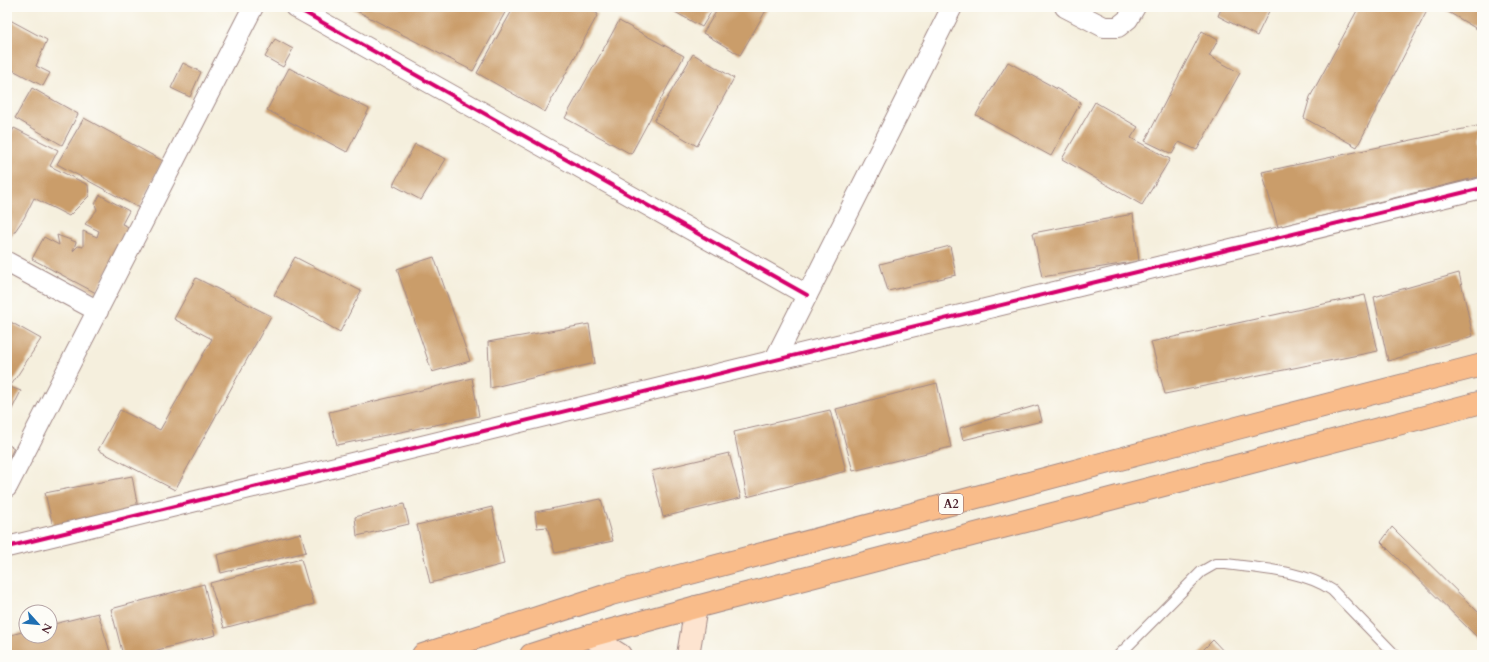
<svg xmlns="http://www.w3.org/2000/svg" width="1489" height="662" viewBox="0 0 1489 662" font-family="Cardo,serif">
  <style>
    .building { fill: #ca9d6b }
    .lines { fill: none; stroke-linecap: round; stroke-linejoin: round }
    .lane-casing { stroke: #a08784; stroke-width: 12 }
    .street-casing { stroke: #a08784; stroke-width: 22 }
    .secondary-casing { stroke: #a08784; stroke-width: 24 }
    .highway-casing { stroke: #a08784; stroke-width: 24 }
    .lane { stroke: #fff; stroke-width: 10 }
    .street { stroke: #fff; stroke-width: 20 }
    .secondary { stroke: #fde4d0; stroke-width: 22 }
    .highway { stroke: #f9bc8a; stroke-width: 22 }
    .cycleway-casing { stroke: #fdfcf7; stroke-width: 6 }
    .cycleway { stroke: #d6006c; stroke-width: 4 }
    .labels { text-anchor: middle; stroke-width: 3.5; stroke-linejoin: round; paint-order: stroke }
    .shield { fill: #fdfcf7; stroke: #806168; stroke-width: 1 }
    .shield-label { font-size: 12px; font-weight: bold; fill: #4a1f2b }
  </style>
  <rect width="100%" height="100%" fill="#fdfcf7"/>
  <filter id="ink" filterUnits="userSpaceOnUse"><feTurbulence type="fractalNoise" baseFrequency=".025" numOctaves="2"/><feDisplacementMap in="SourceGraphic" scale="8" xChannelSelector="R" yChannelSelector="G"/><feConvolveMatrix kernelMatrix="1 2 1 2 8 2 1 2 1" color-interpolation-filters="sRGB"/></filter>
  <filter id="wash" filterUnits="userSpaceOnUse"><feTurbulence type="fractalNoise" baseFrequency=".012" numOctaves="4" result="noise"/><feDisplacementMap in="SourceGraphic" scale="16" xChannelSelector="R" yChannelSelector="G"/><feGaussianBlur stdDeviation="0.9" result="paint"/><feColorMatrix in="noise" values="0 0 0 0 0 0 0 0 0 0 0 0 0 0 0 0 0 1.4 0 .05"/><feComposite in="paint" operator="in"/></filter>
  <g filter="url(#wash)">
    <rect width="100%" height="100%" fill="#f5efdd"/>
    <g id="blocks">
      <g class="building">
        <path d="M 351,7 L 508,7 L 473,71 L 351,8 Z"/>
        <path d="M 514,7 L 585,7 L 598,14 L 545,112 L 477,73 Z"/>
        <path d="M 666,7 L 714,7 L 702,27 Z"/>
        <path d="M 719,7 L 768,7 L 740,55 L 703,33 Z"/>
        <path d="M 1222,7 L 1271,7 L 1257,36 L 1218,16 Z"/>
        <path d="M 1359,7 L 1429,7 L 1357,147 L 1304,118 L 1310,97 Z"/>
        <path d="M 1440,7 L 1482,7 L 1482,32 Z"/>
        <path d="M 10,20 L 47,40 L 36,66 L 50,73 L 43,86 L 7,67 L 7,28 Z"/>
        <path d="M 619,21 L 684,56 L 631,154 L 565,118 Z"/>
        <path d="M 1202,31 L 1218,40 L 1209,56 L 1240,73 L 1197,150 L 1179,142 L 1172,154 L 1145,141 Z"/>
        <path d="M 275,39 L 293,49 L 283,67 L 265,57 Z"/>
        <path d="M 693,54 L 734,78 L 697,146 L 654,121 Z"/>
        <path d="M 1008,62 L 1081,102 L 1051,156 L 976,115 Z"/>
        <path d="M 183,63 L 201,72 L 190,97 L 171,88 Z"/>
        <path d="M 289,68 L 369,109 L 347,152 L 267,110 Z"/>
        <path d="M 32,88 L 78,114 L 62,145 L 15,118 Z"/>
        <path d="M 1095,102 L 1138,127 L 1131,138 L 1170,159 L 1142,205 L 1062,159 Z"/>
        <path d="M 84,118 L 163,161 L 139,208 L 57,164 Z"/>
        <path d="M 1482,125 L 1482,176 L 1278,227 L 1262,172 Z"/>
        <path d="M 14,128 L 58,150 L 50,166 L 88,185 L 89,196 L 69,216 L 34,198 L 24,218 L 9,240 L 7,239 L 7,142 Z"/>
        <path d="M 415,144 L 446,159 L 421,200 L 393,185 Z"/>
        <path d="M 100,195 L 129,211 L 122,224 L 131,228 L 96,293 L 32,259 L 44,237 L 59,245 L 57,235 L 76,242 L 73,251 L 78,246 L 83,247 L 83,231 L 97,237 L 99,231 L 85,224 L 97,210 L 95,204 Z"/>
        <path d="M 1133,214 L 1139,261 L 1042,277 L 1033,233 Z"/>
        <path d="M 950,246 L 956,275 L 888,291 L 880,264 Z"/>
        <path d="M 295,257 L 361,291 L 340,332 L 274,295 Z"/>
        <path d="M 434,257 L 470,361 L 432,372 L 397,269 Z"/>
        <path d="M 1459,273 L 1473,336 L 1388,361 L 1374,297 Z"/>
        <path d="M 196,278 L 271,316 L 175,490 L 98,450 L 120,410 L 160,430 L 212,339 L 174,319 Z"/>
        <path d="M 1365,295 L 1378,351 L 1165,394 L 1151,342 Z"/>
        <path d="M 7,320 L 41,339 L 10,387 L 21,391 L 10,413 L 7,412 Z"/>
        <path d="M 589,324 L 595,363 L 490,388 L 488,342 Z"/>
        <path d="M 472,378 L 479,416 L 337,445 L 329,412 Z"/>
        <path d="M 937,383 L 951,447 L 853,471 L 836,409 Z"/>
        <path d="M 1038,405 L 1042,421 L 963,440 L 960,428 Z"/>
        <path d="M 830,410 L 846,471 L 747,497 L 734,432 Z"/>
        <path d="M 7,444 L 14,448 L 7,462 Z"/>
        <path d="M 729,453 L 741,498 L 663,517 L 652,471 Z"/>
        <path d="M 132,476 L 139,514 L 54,530 L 45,493 Z"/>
        <path d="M 601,499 L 613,541 L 555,553 L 547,527 L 537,528 L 535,512 Z"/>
        <path d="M 404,504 L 409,524 L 357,536 L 355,517 Z"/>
        <path d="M 492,507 L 504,564 L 430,583 L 417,525 Z"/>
        <path d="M 1392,527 L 1482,616 L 1482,642 L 1381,542 Z"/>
        <path d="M 301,533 L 306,552 L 221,573 L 217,555 Z"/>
        <path d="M 301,559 L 314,604 L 224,628 L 210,583 Z"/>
        <path d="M 204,584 L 216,635 L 138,655 L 123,655 L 111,609 Z"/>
        <path d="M 98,613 L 111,655 L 7,655 L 7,636 L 26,631 L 26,636 L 50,636 L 50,625 Z"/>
        <path d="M 1213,640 L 1227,655 L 1198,655 Z"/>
      </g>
    </g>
  </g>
  <g filter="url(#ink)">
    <use href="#blocks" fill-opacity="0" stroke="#a08784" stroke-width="1"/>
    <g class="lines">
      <defs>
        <path id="lane" d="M 1119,655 L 1201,572 L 1215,564 L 1226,564 C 1261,569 1302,570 1332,590 L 1395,655"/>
        <g id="street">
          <path d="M 295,7 L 807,295"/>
          <path d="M 1065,7 L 1104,27 L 1118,27 L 1128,19 L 1135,7"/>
          <path d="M 7,262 L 98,311"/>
          <path d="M 775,359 L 952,7"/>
          <path d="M 7,487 L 253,7"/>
          <path d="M 7,547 L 1482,188"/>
        </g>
        <g id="secondary">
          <path d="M 590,636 L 620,655"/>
          <path d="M 688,655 L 696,607"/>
        </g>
        <g id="highway">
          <path d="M 423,655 L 611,594 L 1237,428 L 1482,365"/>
          <path d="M 531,655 L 590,636 L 696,607 L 1482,402"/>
        </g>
      </defs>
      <use href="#lane" class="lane-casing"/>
      <use href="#street" class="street-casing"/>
      <use href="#secondary" class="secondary-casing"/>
      <use href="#highway" class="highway-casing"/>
      <use href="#lane" class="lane"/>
      <use href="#street" class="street"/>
      <use href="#secondary" class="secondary"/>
      <use href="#highway" class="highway"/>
      <defs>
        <g id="cycleway">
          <path d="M 295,7 L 807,295"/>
          <path d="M 7,547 L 1482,188"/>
        </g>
      </defs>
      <use href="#cycleway" class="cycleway-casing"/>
      <use href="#cycleway" class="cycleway"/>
    </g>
  </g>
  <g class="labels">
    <rect class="shield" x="939" y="494" width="24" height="20" rx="3"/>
    <g class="shield-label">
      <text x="951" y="508">A2</text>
    </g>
  </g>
  <rect width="1489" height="662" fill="none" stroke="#fdfcf7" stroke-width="24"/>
  <g transform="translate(38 624) rotate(117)"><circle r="19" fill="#fdfcf7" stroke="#b5a4a5"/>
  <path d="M0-3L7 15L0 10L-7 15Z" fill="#1f6fb2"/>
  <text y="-6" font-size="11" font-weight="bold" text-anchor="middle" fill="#4a1f2b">N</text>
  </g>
</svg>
